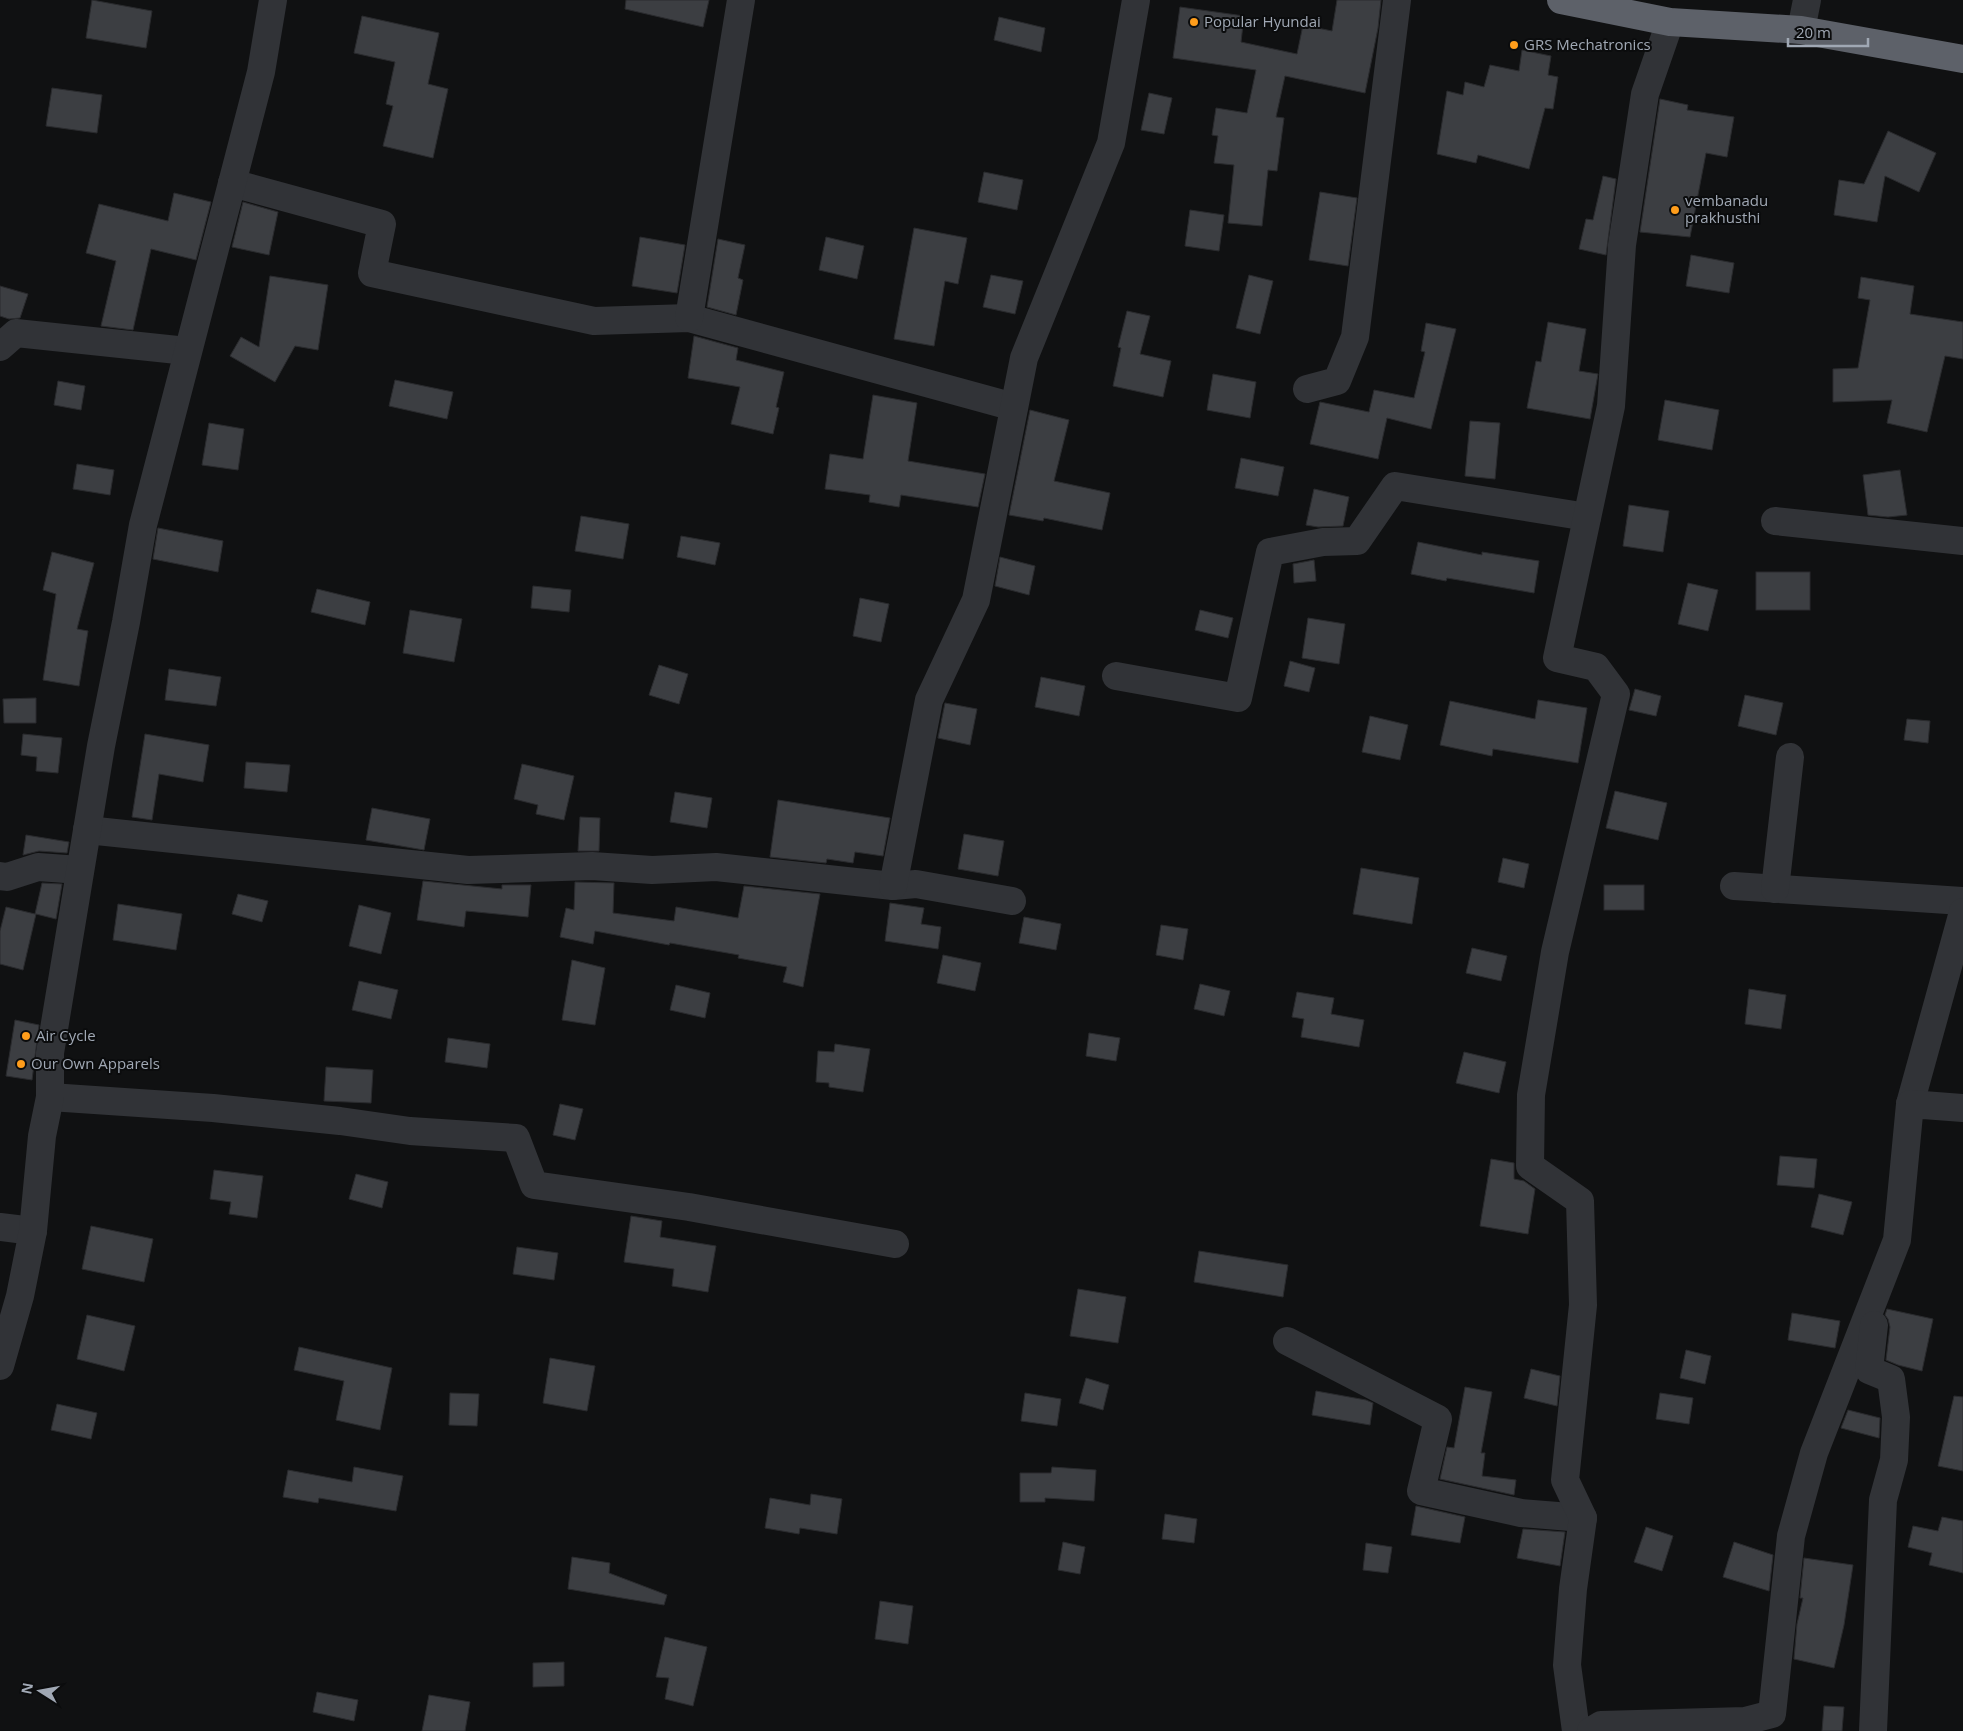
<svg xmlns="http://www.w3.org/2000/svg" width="1963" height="1731" viewBox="0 0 1963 1731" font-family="'Open Sans',sans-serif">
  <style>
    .building { fill: #3c3e42; stroke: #2a2b2e }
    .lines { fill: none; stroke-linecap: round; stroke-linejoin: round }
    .minor { stroke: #313337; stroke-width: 28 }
    .highway { stroke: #5d6169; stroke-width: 28 }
    .poi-dot { fill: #ff9d1b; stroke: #0b0c0d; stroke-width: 2 }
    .labels { text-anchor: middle; stroke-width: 4; stroke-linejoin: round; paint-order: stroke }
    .poi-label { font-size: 15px; fill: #a0a8b4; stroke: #0b0c0d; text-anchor: start }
  </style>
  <rect width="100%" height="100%" fill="#101112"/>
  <g class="building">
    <path d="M 92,0 L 152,11 L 146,48 L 86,38 Z"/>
    <path d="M 626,0 L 709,0 L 703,27 L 625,9 Z"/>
    <path d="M 1337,0 L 1381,0 L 1378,28 L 1365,93 L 1285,76 L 1276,117 L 1284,118 L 1277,171 L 1268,170 L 1262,226 L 1228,223 L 1234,165 L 1214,163 L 1218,136 L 1212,135 L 1216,108 L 1247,113 L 1256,70 L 1173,58 L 1180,7 L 1244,16 L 1241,42 L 1297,54 L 1303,25 L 1332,31 Z"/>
    <path d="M 362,16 L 439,33 L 428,84 L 448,89 L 433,158 L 383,146 L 393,106 L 386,104 L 395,62 L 354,53 Z"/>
    <path d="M 999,17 L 1045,28 L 1041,52 L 994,40 Z"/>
    <path d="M 1522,50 L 1551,56 L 1548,75 L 1558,77 L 1553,109 L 1545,108 L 1529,169 L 1478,155 L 1476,163 L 1437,154 L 1447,91 L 1463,95 L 1465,82 L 1484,87 L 1490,65 L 1519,71 Z"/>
    <path d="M 52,88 L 102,95 L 97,133 L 46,126 Z"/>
    <path d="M 1149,93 L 1172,98 L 1164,134 L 1141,130 Z"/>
    <path d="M 1660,99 L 1688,105 L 1687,110 L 1734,117 L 1727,157 L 1706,153 L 1690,237 L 1640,232 Z"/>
    <path d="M 1888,131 L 1936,153 L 1919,192 L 1885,176 L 1877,222 L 1834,215 L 1839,180 L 1864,184 Z"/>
    <path d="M 984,172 L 1023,180 L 1017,210 L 978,202 Z"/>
    <path d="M 1603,176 L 1616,179 L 1606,255 L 1579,249 L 1586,219 L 1593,220 Z"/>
    <path d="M 1320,192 L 1357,198 L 1348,266 L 1309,260 Z"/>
    <path d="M 174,193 L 211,202 L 196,260 L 151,249 L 133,330 L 101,326 L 116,261 L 86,253 L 99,204 L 168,221 Z"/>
    <path d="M 243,202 L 278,212 L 269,255 L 232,247 Z"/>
    <path d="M 1190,210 L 1224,215 L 1219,251 L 1185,246 Z"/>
    <path d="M 914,228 L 967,238 L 958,284 L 945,281 L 934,346 L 894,339 Z"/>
    <path d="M 640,237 L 685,245 L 677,293 L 632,286 Z"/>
    <path d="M 826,237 L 864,246 L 857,279 L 819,270 Z"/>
    <path d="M 718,239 L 745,245 L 738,278 L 743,280 L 736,315 L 707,307 Z"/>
    <path d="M 1691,255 L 1734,263 L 1729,293 L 1686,286 Z"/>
    <path d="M 991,275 L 1023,281 L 1015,314 L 983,307 Z"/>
    <path d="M 1249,275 L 1273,281 L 1260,334 L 1236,328 Z"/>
    <path d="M 270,276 L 328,285 L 318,350 L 295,346 L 275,382 L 230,356 L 241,337 L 259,347 Z"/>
    <path d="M 1861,277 L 1914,286 L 1910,314 L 1963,322 L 1963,359 L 1945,356 L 1927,432 L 1887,423 L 1892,400 L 1833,402 L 1833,369 L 1858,368 L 1870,300 L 1858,298 Z"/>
    <path d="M 0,286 L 28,294 L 20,318 L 9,319 L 0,316 Z"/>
    <path d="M 1127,311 L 1150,316 L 1140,354 L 1171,361 L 1163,397 L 1113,386 L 1121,348 L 1118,347 Z"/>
    <path d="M 1548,322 L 1586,329 L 1579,371 L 1598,374 L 1590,419 L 1527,408 L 1536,361 L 1541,362 Z"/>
    <path d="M 1426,323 L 1456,329 L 1431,429 L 1387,418 L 1378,459 L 1310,444 L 1320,402 L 1369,412 L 1374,390 L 1414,398 L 1425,352 L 1421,351 Z"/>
    <path d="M 694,336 L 738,348 L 736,360 L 784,372 L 776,407 L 779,408 L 773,434 L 731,424 L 740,387 L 688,378 Z"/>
    <path d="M 1213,374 L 1256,382 L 1250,418 L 1207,410 Z"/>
    <path d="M 395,380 L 453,392 L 447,419 L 389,406 Z"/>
    <path d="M 58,381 L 85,386 L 81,410 L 54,405 Z"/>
    <path d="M 873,395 L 917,403 L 908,461 L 985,474 L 978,507 L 901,495 L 899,507 L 869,502 L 870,495 L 825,489 L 830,454 L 863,459 Z"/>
    <path d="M 1665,400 L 1719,410 L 1712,450 L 1658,440 Z"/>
    <path d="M 1030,410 L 1069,420 L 1054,481 L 1110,493 L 1102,530 L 1044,518 L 1043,521 L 1009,515 Z"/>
    <path d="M 1470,421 L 1500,423 L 1495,479 L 1465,476 Z"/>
    <path d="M 209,423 L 244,429 L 238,470 L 202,465 Z"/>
    <path d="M 1241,458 L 1284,467 L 1278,496 L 1235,488 Z"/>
    <path d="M 77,464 L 114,470 L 110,495 L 73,489 Z"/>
    <path d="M 1900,470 L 1907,515 L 1888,517 L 1868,515 L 1863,475 Z"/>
    <path d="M 1314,489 L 1349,497 L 1343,526 L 1318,527 L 1306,525 Z"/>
    <path d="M 1629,505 L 1669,511 L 1663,552 L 1623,546 Z"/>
    <path d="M 581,516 L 629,524 L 623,559 L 575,551 Z"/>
    <path d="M 158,528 L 223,541 L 218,572 L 153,559 Z"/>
    <path d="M 681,536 L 720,543 L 715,565 L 677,557 Z"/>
    <path d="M 1418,542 L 1482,555 L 1482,552 L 1539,561 L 1534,593 L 1447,578 L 1446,581 L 1411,574 Z"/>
    <path d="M 52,552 L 94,563 L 77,629 L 88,631 L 79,686 L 43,680 L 56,594 L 43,590 Z"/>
    <path d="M 1000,557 L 1035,566 L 1029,595 L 995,586 Z"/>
    <path d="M 1314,560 L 1316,581 L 1294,583 L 1293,564 Z"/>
    <rect x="1756" y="572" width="54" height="38"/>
    <path d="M 1688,583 L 1718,590 L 1708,631 L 1678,624 Z"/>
    <path d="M 533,586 L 571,590 L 569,612 L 531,608 Z"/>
    <path d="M 317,589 L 370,602 L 365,625 L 311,612 Z"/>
    <path d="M 860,598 L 889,604 L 881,642 L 853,636 Z"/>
    <path d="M 410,610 L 462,619 L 454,662 L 403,653 Z"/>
    <path d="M 1200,610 L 1233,618 L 1228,638 L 1195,630 Z"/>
    <path d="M 1308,618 L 1345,624 L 1339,664 L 1302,658 Z"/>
    <path d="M 1290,661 L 1315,668 L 1309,692 L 1284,686 Z"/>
    <path d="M 659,665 L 688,674 L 679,704 L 649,695 Z"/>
    <path d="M 169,669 L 221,677 L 216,706 L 165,700 Z"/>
    <path d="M 1041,677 L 1085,686 L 1079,716 L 1035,707 Z"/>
    <path d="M 1635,689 L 1661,696 L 1656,716 L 1629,710 Z"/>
    <path d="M 1745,695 L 1783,703 L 1776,735 L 1738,726 Z"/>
    <path d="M 36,698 L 36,723 L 4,723 L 3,699 Z"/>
    <path d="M 1538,700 L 1587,708 L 1578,763 L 1493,749 L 1492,756 L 1440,745 L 1450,701 L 1535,719 Z"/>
    <path d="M 945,703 L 977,709 L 970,745 L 938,738 Z"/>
    <path d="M 1370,716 L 1408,725 L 1400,760 L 1362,752 Z"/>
    <path d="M 1907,719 L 1930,721 L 1928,743 L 1904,740 Z"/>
    <path d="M 23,734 L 62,738 L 58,773 L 36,771 L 37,757 L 21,755 Z"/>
    <path d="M 145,734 L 209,745 L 203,782 L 159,774 L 152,820 L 132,817 Z"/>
    <path d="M 246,762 L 290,765 L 287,792 L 244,788 Z"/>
    <path d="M 522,764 L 574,776 L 564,820 L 536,814 L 538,805 L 514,799 Z"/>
    <path d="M 1615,791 L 1667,803 L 1658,840 L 1606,828 Z"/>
    <path d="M 675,792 L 712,798 L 707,828 L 670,822 Z"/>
    <path d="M 778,800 L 890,818 L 883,856 L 855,852 L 853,863 L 827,859 L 826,863 L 770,857 Z"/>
    <path d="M 372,808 L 430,819 L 424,850 L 366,840 Z"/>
    <path d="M 580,817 L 600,818 L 599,851 L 578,851 Z"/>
    <path d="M 964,834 L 1004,841 L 998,876 L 958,869 Z"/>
    <path d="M 26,835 L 69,842 L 67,853 L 39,851 L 23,855 Z"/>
    <path d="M 1503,858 L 1529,864 L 1524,888 L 1498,882 Z"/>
    <path d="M 1361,868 L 1419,878 L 1412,924 L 1353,914 Z"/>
    <path d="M 423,881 L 502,889 L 502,885 L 531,885 L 528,917 L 466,911 L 464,927 L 417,920 Z"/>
    <path d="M 575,882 L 614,883 L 613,913 L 674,921 L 676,907 L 738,918 L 744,886 L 820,894 L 803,987 L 783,982 L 787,967 L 738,958 L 739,955 L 670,943 L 669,945 L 595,931 L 593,944 L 560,937 L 566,908 L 574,910 Z"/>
    <path d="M 42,883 L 62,884 L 56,919 L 36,914 L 23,970 L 0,964 L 0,931 L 6,907 L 35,914 Z"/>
    <rect x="1604" y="885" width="40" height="25"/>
    <path d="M 238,894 L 268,901 L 262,922 L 232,914 Z"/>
    <path d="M 890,903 L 924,908 L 921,924 L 941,927 L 938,949 L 885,941 Z"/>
    <path d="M 118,904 L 182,914 L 176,950 L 113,940 Z"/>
    <path d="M 359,905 L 391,913 L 381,954 L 349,946 Z"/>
    <path d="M 1024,917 L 1061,924 L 1056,950 L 1019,943 Z"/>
    <path d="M 1161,925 L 1188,929 L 1183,960 L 1156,955 Z"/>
    <path d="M 1472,948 L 1507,956 L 1501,981 L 1466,973 Z"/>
    <path d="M 943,955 L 981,963 L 975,991 L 937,983 Z"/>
    <path d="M 572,960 L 605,968 L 595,1025 L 562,1020 Z"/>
    <path d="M 359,981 L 398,990 L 391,1019 L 352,1010 Z"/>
    <path d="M 1200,984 L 1230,991 L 1224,1016 L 1194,1009 Z"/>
    <path d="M 676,985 L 710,993 L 705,1018 L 670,1010 Z"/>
    <path d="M 1749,989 L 1786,995 L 1781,1029 L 1745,1024 Z"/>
    <path d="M 1297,992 L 1334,998 L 1331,1014 L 1364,1020 L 1359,1047 L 1301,1037 L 1304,1019 L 1292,1017 Z"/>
    <path d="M 15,1020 L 39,1025 L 32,1080 L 6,1076 Z"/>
    <path d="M 1089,1033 L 1120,1038 L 1116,1061 L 1086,1056 Z"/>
    <path d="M 448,1038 L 490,1044 L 487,1068 L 445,1062 Z"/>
    <path d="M 835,1044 L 870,1049 L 863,1092 L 829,1087 L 829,1083 L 816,1082 L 818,1051 L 834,1052 Z"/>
    <path d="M 1464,1052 L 1506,1062 L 1499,1093 L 1456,1083 Z"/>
    <path d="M 326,1067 L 373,1070 L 371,1103 L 324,1101 Z"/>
    <path d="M 560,1104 L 583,1109 L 575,1140 L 553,1135 Z"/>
    <path d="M 1780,1156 L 1817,1159 L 1814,1188 L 1777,1185 Z"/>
    <path d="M 1491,1159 L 1514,1163 L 1514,1179 L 1524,1181 L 1535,1189 L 1528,1234 L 1480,1226 Z"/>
    <path d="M 214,1170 L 263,1176 L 257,1218 L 229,1214 L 231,1202 L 210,1199 Z"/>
    <path d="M 356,1174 L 388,1182 L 382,1208 L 349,1199 Z"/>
    <path d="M 1819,1194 L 1852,1202 L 1843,1235 L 1811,1227 Z"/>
    <path d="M 631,1216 L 662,1221 L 660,1237 L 716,1246 L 708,1292 L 672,1286 L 674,1269 L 624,1262 Z"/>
    <path d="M 91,1226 L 153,1239 L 144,1282 L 82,1269 Z"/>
    <path d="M 517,1247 L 558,1253 L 554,1280 L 513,1274 Z"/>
    <path d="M 1199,1251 L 1288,1265 L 1283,1297 L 1194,1282 Z"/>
    <path d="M 1078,1289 L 1126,1297 L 1118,1343 L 1070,1336 Z"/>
    <path d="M 1887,1309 L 1933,1319 L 1922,1371 L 1898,1365 L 1886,1360 L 1890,1327 L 1888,1319 L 1885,1315 Z"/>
    <path d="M 1792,1313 L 1840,1321 L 1835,1348 L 1788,1340 Z"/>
    <path d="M 87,1315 L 135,1326 L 124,1371 L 77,1359 Z"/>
    <path d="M 299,1347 L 392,1368 L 380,1430 L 336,1420 L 344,1381 L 294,1370 Z"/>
    <path d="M 1686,1350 L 1711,1356 L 1705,1384 L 1680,1378 Z"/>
    <path d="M 550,1358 L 595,1366 L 587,1411 L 543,1403 Z"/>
    <path d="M 1531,1369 L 1560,1376 L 1557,1406 L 1524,1398 Z"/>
    <path d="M 1086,1378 L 1109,1385 L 1103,1410 L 1079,1403 Z"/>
    <path d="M 1465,1387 L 1492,1392 L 1481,1453 L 1485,1453 L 1482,1476 L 1516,1480 L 1514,1495 L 1440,1479 L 1447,1447 L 1454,1448 Z"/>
    <path d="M 1316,1391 L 1366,1400 L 1373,1403 L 1370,1425 L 1312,1415 Z"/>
    <path d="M 450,1393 L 479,1394 L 477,1426 L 449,1425 Z"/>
    <path d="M 1025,1393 L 1061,1399 L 1057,1426 L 1021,1421 Z"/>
    <path d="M 1660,1393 L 1693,1398 L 1689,1424 L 1656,1419 Z"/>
    <path d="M 1954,1396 L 1963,1397 L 1963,1471 L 1938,1466 Z"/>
    <path d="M 57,1404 L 97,1413 L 91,1439 L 51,1430 Z"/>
    <path d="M 1848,1410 L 1880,1418 L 1879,1438 L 1841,1428 Z"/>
    <path d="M 354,1467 L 403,1476 L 396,1511 L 319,1498 L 318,1503 L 283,1497 L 288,1470 L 352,1482 Z"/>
    <path d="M 1052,1467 L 1096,1470 L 1094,1501 L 1045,1498 L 1045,1502 L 1020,1502 L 1020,1473 L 1051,1473 Z"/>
    <path d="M 811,1494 L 842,1499 L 837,1534 L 800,1528 L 799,1534 L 765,1528 L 770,1498 L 810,1505 Z"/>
    <path d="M 1416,1506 L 1465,1517 L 1460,1543 L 1411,1535 Z"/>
    <path d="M 1165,1514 L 1197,1519 L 1194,1543 L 1162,1539 Z"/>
    <path d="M 1942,1517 L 1963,1521 L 1963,1573 L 1929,1565 L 1932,1553 L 1908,1547 L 1913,1526 L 1938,1531 Z"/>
    <path d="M 1646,1527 L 1673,1536 L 1662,1571 L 1634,1562 Z"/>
    <path d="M 1523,1529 L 1565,1532 L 1560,1566 L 1517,1558 Z"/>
    <path d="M 1063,1542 L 1085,1547 L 1080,1574 L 1058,1570 Z"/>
    <path d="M 1734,1542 L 1773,1555 L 1769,1591 L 1723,1577 Z"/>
    <path d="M 1366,1543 L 1392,1547 L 1388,1573 L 1363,1570 Z"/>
    <path d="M 572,1557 L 610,1563 L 609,1573 L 667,1595 L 664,1605 L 568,1589 Z"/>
    <path d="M 1804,1558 L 1853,1565 L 1844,1625 L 1834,1668 L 1794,1659 L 1797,1624 L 1803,1598 L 1800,1598 Z"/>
    <path d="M 880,1601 L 913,1606 L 908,1644 L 875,1639 Z"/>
    <path d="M 665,1637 L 707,1647 L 693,1706 L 665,1699 L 669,1678 L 656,1677 Z"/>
    <path d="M 564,1662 L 564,1686 L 533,1687 L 533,1663 Z"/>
    <path d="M 317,1692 L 358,1700 L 354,1721 L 313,1712 Z"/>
    <path d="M 429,1695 L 470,1702 L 465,1731 L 422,1731 Z"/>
    <path d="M 1824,1706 L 1844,1707 L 1842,1731 L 1822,1731 Z"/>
  </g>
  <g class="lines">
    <g class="minor">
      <path d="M 1801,30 L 1807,0"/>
      <path d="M 232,183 L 382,224 L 372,273 L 594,321 L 689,318 L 1014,407"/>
      <path d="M 689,318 L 741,0"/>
      <path d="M 0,347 L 16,333 L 187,351"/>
      <path d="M 1307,389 L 1337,381 L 1355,337 L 1397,0"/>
      <path d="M 1775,521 L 1963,541"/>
      <path d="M 1116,676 L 1238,698 L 1270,552 L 1323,542 L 1357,541 L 1395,486 L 1587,517"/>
      <path d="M 87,830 L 468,870 L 592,866 L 652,870 L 716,867 L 893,886 L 916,884 L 1012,901"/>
      <path d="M 0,876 L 7,877 L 38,867 L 80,870"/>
      <path d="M 893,886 L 929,700 L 976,600 L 1024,358 L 1111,143 L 1136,0"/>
      <path d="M 1734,886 L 1963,901"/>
      <path d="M 1775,889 L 1790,757"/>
      <path d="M 50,1097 L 213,1108 L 340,1121 L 410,1131 L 516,1138 L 534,1185 L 689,1207 L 895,1244"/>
      <path d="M 1910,1104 L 1963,912"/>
      <path d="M 0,1227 L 33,1231"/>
      <path d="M 1287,1341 L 1438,1419 L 1421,1491 L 1521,1513 L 1583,1518"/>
      <path d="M 0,1366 L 20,1296 L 33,1231 L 42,1136 L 50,1097 L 50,1053 L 101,746 L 126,622 L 143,525 L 261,72 L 273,0"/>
      <path d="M 1576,1731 L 1567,1665 L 1573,1589 L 1583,1518 L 1565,1480 L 1583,1305 L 1580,1201 L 1530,1166 L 1531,1095 L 1555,952 L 1616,694 L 1596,667 L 1557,658 L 1611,406 L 1622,245 L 1645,94 L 1670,22"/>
      <path d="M 1591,1731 L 1601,1725 L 1745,1721 L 1772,1714 L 1791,1536 L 1814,1453 L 1897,1240 L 1910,1104 L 1963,1108"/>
      <path d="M 1873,1731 L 1883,1500 L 1894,1460 L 1896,1417 L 1891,1379 L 1869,1370 L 1874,1325"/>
    </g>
    <path class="highway" d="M 1561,0 L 1670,22 L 1801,30 L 1963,59"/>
  </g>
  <g class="poi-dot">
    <circle cx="1194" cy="22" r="5"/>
    <circle cx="1514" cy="45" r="5"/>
    <circle cx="1675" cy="210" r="5"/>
    <circle cx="26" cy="1036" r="5"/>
    <circle cx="21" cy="1064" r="5"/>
  </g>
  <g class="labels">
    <g class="poi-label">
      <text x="1204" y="27">Popular Hyundai</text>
      <text x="1524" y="50">GRS Mechatronics</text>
      <text x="1685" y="206">vembanadu<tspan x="1685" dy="17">prakhusthi</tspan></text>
      <text x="36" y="1041">Air Cycle</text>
      <text x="31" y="1069">Our Own Apparels</text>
    </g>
  </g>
  <g transform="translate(40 1691) rotate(281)" stroke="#0b0c0d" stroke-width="4" paint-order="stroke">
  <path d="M0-4L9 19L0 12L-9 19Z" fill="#a0a8b4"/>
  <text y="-8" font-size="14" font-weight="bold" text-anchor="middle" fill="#a0a8b4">N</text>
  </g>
  <path d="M1788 38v8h80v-8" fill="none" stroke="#a0a8b4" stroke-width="2.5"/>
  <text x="1796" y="38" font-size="15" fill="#a0a8b4" stroke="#0b0c0d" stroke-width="4" paint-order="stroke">20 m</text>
</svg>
